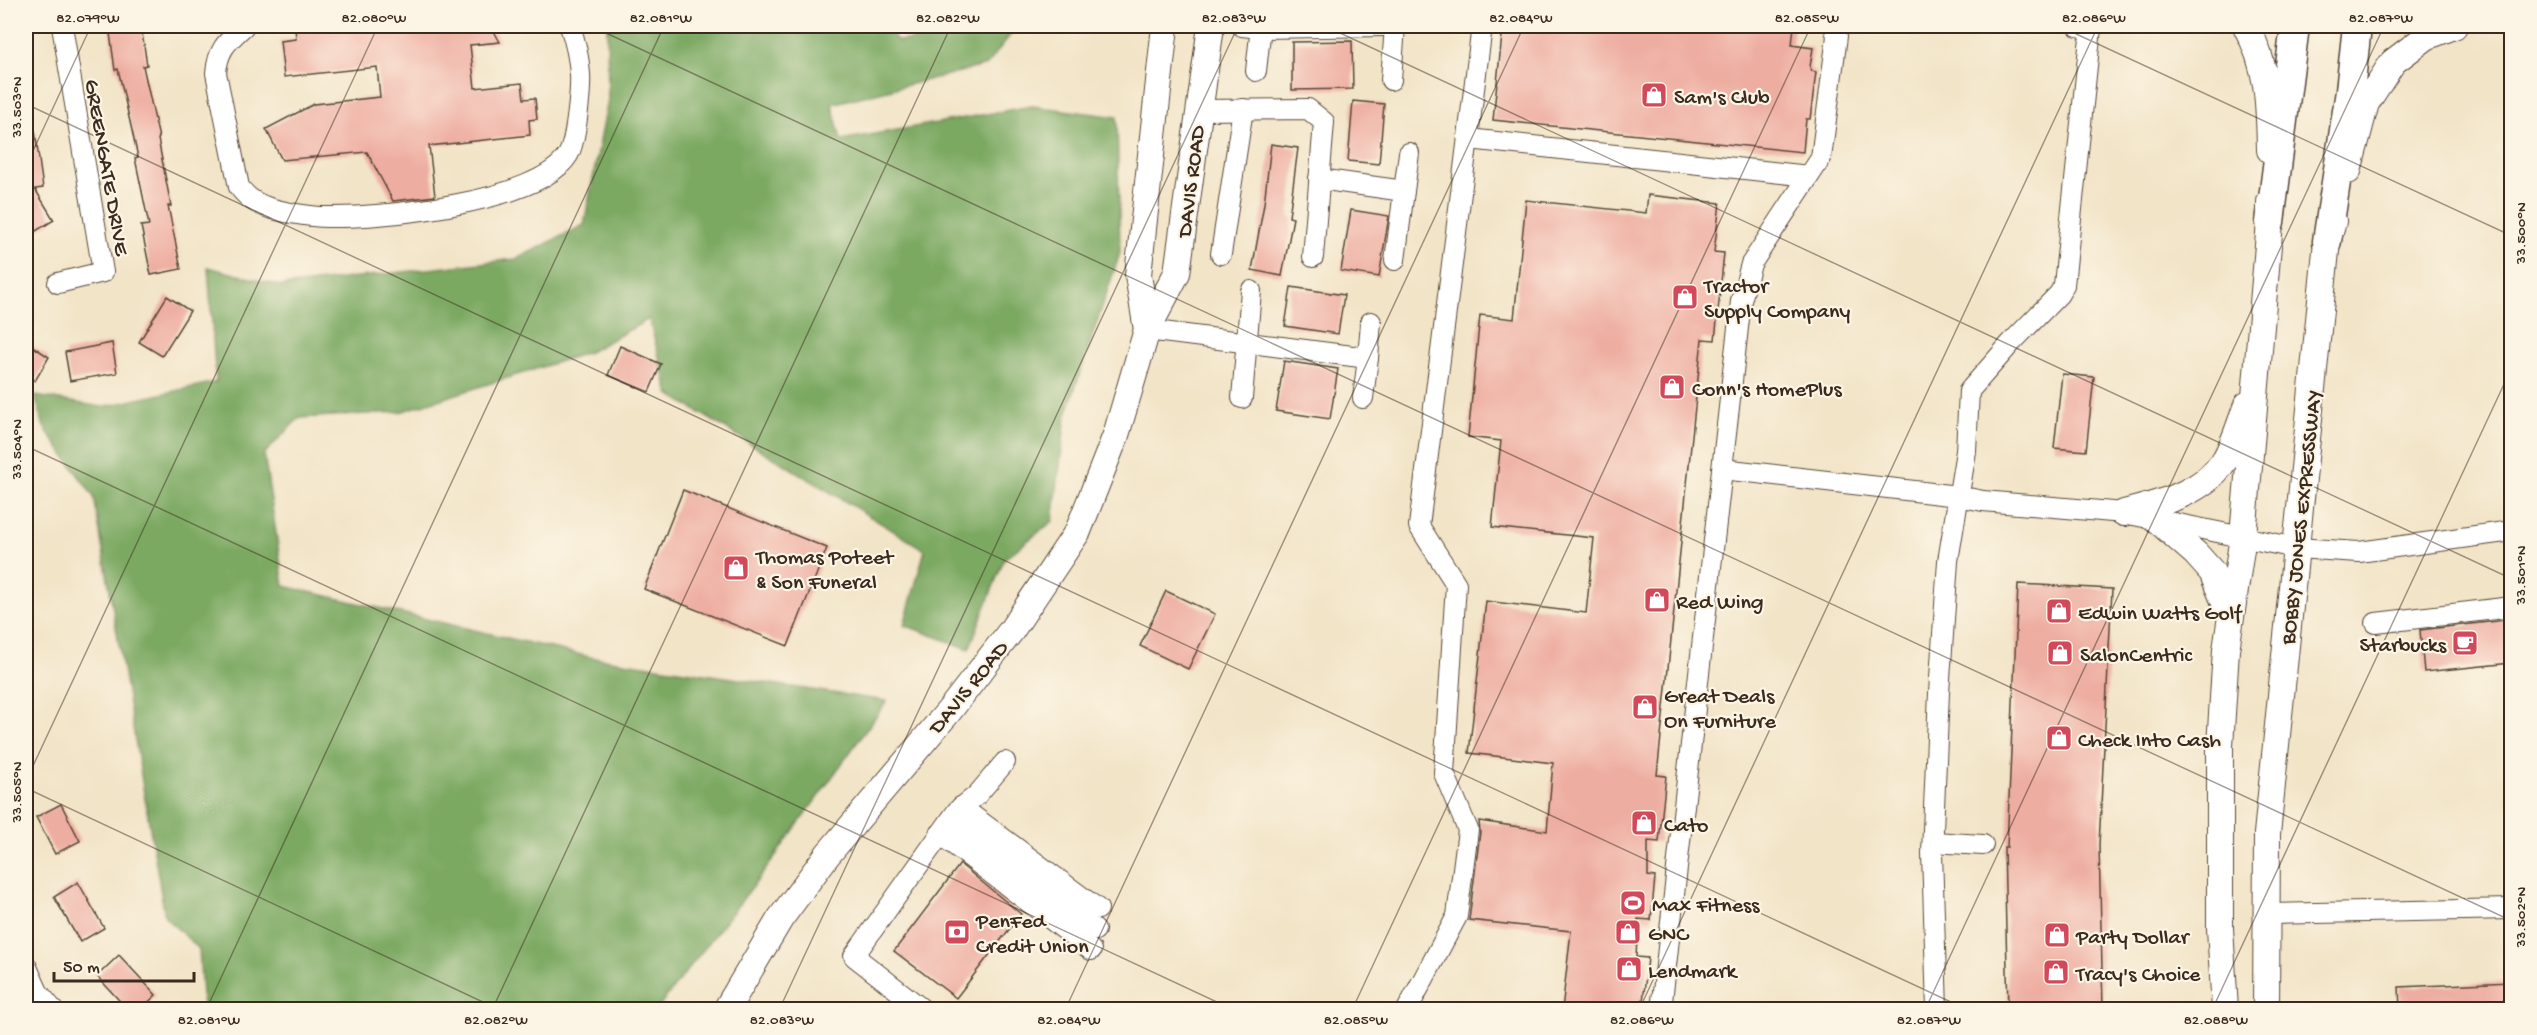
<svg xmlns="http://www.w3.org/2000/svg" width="2537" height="1035" viewBox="0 0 2537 1035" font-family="'Gochi Hand',sans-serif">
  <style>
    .forest { fill: #7ca962; stroke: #5c6a40; stroke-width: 1.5 }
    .building { fill: #eeada1 }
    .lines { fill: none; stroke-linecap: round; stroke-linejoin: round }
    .minor-casing { stroke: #564637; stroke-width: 22 }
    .major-casing { stroke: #564637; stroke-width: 28 }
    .highway-casing { stroke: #564637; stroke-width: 31 }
    .minor { stroke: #fff; stroke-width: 20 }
    .major { stroke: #fff; stroke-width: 26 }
    .highway { stroke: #fff; stroke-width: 28 }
    .ticks { fill: none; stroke: #3b2a1e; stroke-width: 1.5; stroke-opacity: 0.45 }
    .labels { text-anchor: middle; stroke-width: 4.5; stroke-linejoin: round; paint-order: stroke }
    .poi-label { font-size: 22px; fill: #3b2a1e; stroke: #fcf5e5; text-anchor: start }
    .street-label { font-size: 22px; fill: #3b2a1e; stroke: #fcf5e5 }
    .neatline { fill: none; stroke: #3b2a1e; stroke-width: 2 }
    .ticks-label { font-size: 15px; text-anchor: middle; fill: #3b2a1e }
  </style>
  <rect width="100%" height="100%" fill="#fcf5e5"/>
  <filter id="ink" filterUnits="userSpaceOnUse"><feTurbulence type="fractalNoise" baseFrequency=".0167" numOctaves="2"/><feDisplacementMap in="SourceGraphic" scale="12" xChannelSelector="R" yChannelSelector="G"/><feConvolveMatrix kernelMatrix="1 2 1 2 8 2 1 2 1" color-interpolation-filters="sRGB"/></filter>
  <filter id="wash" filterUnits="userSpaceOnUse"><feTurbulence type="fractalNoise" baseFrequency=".008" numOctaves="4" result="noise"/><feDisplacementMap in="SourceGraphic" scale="24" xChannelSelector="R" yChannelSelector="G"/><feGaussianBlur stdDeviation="1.35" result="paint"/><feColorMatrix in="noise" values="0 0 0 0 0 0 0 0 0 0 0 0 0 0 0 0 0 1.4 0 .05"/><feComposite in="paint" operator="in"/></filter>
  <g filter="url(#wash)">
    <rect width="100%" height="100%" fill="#f2e4c7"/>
    <path class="forest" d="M 607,26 L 887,26 L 897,41 L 1014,30 L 987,65 L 832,104 L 841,140 L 1032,106 L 1117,117 L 1120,253 L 1066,415 L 1053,521 L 1004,559 L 969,649 L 904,625 L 925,550 L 669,394 L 649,319 L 589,352 L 400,412 L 299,418 L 264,454 L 284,586 L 590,657 L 887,701 L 760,877 L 657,1009 L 203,1009 L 199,949 L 165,917 L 94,497 L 44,427 L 35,396 L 102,407 L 216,382 L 208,267 L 281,286 L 516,259 L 584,225 L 608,100 Z"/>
    <g id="blocks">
      <g class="building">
        <path d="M 109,26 L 141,26 L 147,65 L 143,66 L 159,138 L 158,139 L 171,206 L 168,206 L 181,269 L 151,275 L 141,226 L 149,225 L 135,158 L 138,157 L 118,69 L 115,70 Z"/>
        <path d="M 322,26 L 491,26 L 500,42 L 470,45 L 475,88 L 522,83 L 524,99 L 535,98 L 537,119 L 529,120 L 530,135 L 429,146 L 435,196 L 393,201 L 367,152 L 282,160 L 266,129 L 314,104 L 380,97 L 377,67 L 284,77 L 280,41 L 296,39 L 295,28 Z"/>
        <path d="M 1503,26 L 1794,26 L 1792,45 L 1813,48 L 1810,67 L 1812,71 L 1816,72 L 1810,119 L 1806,119 L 1803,152 L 1493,120 Z"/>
        <path d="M 1352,41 L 1353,89 L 1292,90 L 1292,42 Z"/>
        <path d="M 1353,101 L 1384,104 L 1379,164 L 1348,161 Z"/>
        <path d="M 35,131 L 43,188 L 35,189 L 54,220 L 26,237 L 26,132 Z"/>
        <path d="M 1271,144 L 1298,148 L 1289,217 L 1293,218 L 1282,276 L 1252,270 L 1264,204 Z"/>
        <path d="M 1648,195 L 1720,203 L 1714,252 L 1724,253 L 1715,340 L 1702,339 L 1657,775 L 1666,776 L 1659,842 L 1648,841 L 1648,876 L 1655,877 L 1651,920 L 1638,919 L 1636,957 L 1648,958 L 1642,1010 L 1562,1010 L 1571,931 L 1469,920 L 1480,832 L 1479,821 L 1547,831 L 1553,763 L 1469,753 L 1486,601 L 1586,613 L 1594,538 L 1492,527 L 1501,441 L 1468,437 L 1480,315 L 1514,319 L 1526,200 L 1646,213 Z"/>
        <path d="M 1351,210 L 1389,216 L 1379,277 L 1341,271 Z"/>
        <path d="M 1291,287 L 1344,295 L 1338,334 L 1285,326 Z"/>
        <path d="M 167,296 L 190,311 L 162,356 L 139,342 Z"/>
        <path d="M 26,342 L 49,357 L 35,381 L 26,375 Z"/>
        <path d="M 112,343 L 117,373 L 70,381 L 65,352 Z"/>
        <path d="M 620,346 L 661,364 L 649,392 L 608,375 Z"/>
        <path d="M 1284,361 L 1338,369 L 1330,419 L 1276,411 Z"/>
        <path d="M 2062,374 L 2094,377 L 2086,451 L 2054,448 Z"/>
        <path d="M 683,490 L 827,548 L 788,646 L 644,589 Z"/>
        <path d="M 2018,584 L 2112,589 L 2099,845 L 2103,1010 L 2008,1010 L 2004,847 L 2007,847 Z"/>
        <path d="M 1166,591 L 1215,614 L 1188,669 L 1140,646 Z"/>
        <path d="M 2506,620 L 2511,663 L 2424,672 L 2420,630 Z"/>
        <path d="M 61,804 L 80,841 L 55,854 L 36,817 Z"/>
        <path d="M 960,864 L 1021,914 L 956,998 L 894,951 Z"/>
        <path d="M 78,882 L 104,928 L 80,942 L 54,897 Z"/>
        <path d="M 119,955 L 156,995 L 140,1010 L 128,1010 L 97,976 Z"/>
        <path d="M 2511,982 L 2511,1010 L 2400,1010 L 2399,987 Z"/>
      </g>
    </g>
  </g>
  <g filter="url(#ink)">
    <use href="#blocks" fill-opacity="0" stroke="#564637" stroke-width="1.5"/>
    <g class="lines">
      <defs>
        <g id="minor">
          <path d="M 244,26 C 227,42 218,49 216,73 L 239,187 C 247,197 253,202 264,206 C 279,212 311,217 327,217 C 380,218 539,203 568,155 C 576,142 581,90 580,74 C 579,58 575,41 570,26"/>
          <path d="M 1242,26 L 1260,28 L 1383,26"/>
          <path d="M 1256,71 L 1261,26"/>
          <path d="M 1391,80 L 1395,26"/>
          <path d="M 1198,110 L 1308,109 L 1324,122 L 1313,257"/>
          <path d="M 1469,139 L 1809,176"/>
          <path d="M 1319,179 L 1404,191 L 1395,260"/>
          <path d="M 1404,191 L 1409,153"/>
          <path d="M 1221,254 L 1243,109"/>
          <path d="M 58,283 L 103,272 L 62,26"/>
          <path d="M 1147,330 L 1368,358 L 1363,398"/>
          <path d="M 1368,358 L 1371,322"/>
          <path d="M 1242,398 L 1251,291"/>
          <path d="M 1722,469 L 1958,496 L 1983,501 L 2124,513 L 2296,548 L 2359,552 L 2512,531"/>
          <path d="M 2376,623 L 2512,607"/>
          <path d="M 961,807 L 1098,909"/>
          <path d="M 950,821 L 1095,930"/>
          <path d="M 940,834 L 1091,950"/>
          <path d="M 1933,842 L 1983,845"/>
          <path d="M 2266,914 L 2512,909"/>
          <path d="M 26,965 L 38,992 L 53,1010"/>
          <path d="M 923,1010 L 854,956 L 957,811 L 977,795 L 1005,762"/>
          <path d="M 1407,1010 L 1457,916 L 1468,830 L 1444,773 L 1456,584 L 1419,526 L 1482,26"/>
          <path d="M 1661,1010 L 1741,301 L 1751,264 L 1821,158 L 1837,36 L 1834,26"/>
          <path d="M 1937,1010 L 1932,853 L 1939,693 L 1948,561 L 1966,451 L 1969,391 L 2011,343 L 2059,294 L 2064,285 L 2091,28 L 2078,26"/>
        </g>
        <g id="major">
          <path d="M 2246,26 C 2269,68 2269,104 2270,150"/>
          <path d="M 2348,171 L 2366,103 L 2393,62 L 2426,37 L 2454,26"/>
          <path d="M 1147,330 L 1138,275 L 1165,26"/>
          <path d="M 2124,513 C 2160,503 2202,494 2224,461 C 2234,445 2240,423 2247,405"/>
          <path d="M 2157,520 L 2196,554 L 2212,572 L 2230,615"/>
          <path d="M 726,1010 L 780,919 L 828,854 L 949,711 L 1011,631 L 1078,531 L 1116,435 L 1147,330 L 1177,273 L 1211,26"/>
          <path d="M 2225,1010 L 2220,928 L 2220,746 L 2226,650 L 2243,536 L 2270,222 L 2270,202"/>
          <path d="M 2266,1010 L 2267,834 L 2327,241 L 2333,221"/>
        </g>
        <g id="highway">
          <path d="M 2270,222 L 2295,26"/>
          <path d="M 2327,241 L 2350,91 L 2357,26"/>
        </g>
      </defs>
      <use href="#minor" class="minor-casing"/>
      <use href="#major" class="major-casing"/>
      <use href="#highway" class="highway-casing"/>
      <use href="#minor" class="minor"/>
      <use href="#major" class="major"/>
      <use href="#highway" class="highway"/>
    </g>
  </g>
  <path class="ticks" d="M 591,26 L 2512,921M 1325,26 L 2512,579M 2059,26 L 2512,236M 26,104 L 1968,1010M 26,166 L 91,26M 26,446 L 1234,1010M 26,781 L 378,26M 26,788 L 500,1010M 206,1010 L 664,26M 492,1010 L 951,26M 779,1010 L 1238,26M 1065,1010 L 1524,26M 1352,1010 L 1811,26M 1639,1010 L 2098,26M 1925,1010 L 2384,26M 2212,1010 L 2512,367M 2499,1010 L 2512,982"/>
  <defs>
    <symbol id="shop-square" viewBox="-11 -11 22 22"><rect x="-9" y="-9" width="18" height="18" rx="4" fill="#d1495b" stroke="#fcf5e5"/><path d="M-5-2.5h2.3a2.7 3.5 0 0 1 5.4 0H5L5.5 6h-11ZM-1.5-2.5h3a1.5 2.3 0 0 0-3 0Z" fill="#fff"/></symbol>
    <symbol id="cafe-square" viewBox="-11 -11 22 22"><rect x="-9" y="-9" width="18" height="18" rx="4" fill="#d1495b" stroke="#fcf5e5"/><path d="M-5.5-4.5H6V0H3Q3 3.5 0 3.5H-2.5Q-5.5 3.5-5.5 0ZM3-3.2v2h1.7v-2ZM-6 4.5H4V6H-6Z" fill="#fff"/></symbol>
    <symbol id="stadium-square" viewBox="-11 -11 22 22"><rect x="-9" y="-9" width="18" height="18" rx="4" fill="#d1495b" stroke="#fcf5e5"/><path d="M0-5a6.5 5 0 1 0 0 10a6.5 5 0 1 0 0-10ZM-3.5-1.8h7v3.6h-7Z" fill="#fff"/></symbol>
    <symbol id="bank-square" viewBox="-11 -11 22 22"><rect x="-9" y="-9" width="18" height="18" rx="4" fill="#d1495b" stroke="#fcf5e5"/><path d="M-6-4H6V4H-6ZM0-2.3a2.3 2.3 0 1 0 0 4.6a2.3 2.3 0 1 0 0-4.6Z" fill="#fff"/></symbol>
  </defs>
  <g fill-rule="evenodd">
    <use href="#shop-square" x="1639" y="80" width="30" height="30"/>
    <use href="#shop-square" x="1670" y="282" width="30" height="30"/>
    <use href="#shop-square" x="1657" y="372" width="30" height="30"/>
    <use href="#shop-square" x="721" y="553" width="30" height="30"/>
    <use href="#shop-square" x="1642" y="585" width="30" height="30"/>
    <use href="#shop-square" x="2044" y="596" width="30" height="30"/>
    <use href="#cafe-square" x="2450" y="628" width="30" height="30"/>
    <use href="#shop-square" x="2045" y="638" width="30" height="30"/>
    <use href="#shop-square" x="1630" y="692" width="30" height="30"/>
    <use href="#shop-square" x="2044" y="723" width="30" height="30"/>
    <use href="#shop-square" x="1629" y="808" width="30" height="30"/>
    <use href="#stadium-square" x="1618" y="888" width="30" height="30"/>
    <use href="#bank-square" x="942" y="917" width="30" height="30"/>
    <use href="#shop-square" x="1613" y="917" width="30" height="30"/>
    <use href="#shop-square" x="2042" y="920" width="30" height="30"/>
    <use href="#shop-square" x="1614" y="954" width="30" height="30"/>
    <use href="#shop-square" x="2041" y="957" width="30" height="30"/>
  </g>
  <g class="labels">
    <g class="poi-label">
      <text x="1674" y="103">Sam's Club</text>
      <text x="1704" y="292">Tractor<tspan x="1704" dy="25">Supply Company</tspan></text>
      <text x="1692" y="395">Conn's HomePlus</text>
      <text x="756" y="563">Thomas Poteet<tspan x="756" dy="25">&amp; Son Funeral</tspan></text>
      <text x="1676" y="608">Red Wing</text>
      <text x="2078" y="619">Edwin Watts Golf</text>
      <text x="2446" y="651" text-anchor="end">Starbucks</text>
      <text x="2080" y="661">SalonCentric</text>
      <text x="1664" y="702">Great Deals<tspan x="1664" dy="25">On Furniture</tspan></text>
      <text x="2078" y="746">Check Into Cash</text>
      <text x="1664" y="831">Cato</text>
      <text x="1652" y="911">Max Fitness</text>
      <text x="976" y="927">PenFed<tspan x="976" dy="25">Credit Union</tspan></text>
      <text x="1648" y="940">GNC</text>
      <text x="2076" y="943">Party Dollar</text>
      <text x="1648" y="977">Lendmark</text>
      <text x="2076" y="980">Tracy's Choice</text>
    </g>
    <g class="street-label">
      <text transform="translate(109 167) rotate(80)" y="8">GREENGATE DRIVE</text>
      <text transform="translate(1189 181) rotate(-83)" y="8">DAVIS ROAD</text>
      <text transform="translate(2299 517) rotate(-84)" y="8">BOBBY JONES EXPRESSWAY</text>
      <text transform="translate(967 686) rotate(-51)" y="8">DAVIS ROAD</text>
    </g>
  </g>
  <rect width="2537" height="1035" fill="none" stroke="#fcf5e5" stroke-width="66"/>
  <path d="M54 972v9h140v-9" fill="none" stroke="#3b2a1e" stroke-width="3"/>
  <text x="63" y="972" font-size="18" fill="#3b2a1e" stroke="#fcf5e5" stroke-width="4.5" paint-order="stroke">50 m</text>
  <rect x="33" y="33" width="2471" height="969" class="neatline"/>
  <g class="ticks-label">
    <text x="88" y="22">82.079°W</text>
    <text x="374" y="22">82.080°W</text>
    <text x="661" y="22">82.081°W</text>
    <text x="948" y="22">82.082°W</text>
    <text x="1234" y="22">82.083°W</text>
    <text x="1521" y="22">82.084°W</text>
    <text x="1807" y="22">82.085°W</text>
    <text x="2094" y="22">82.086°W</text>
    <text x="2381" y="22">82.087°W</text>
    <text transform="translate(16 107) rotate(-90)" y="5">33.503°N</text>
    <text transform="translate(2520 233) rotate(-90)" y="5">33.500°N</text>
    <text transform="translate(16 449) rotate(-90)" y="5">33.504°N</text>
    <text transform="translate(2520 575) rotate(-90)" y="5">33.501°N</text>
    <text transform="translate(16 792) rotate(-90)" y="5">33.505°N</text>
    <text transform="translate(2520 917) rotate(-90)" y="5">33.502°N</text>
    <text x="209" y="1024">82.081°W</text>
    <text x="496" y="1024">82.082°W</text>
    <text x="782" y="1024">82.083°W</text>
    <text x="1069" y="1024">82.084°W</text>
    <text x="1356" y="1024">82.085°W</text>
    <text x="1642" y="1024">82.086°W</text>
    <text x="1929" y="1024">82.087°W</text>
    <text x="2216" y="1024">82.088°W</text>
  </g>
</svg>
